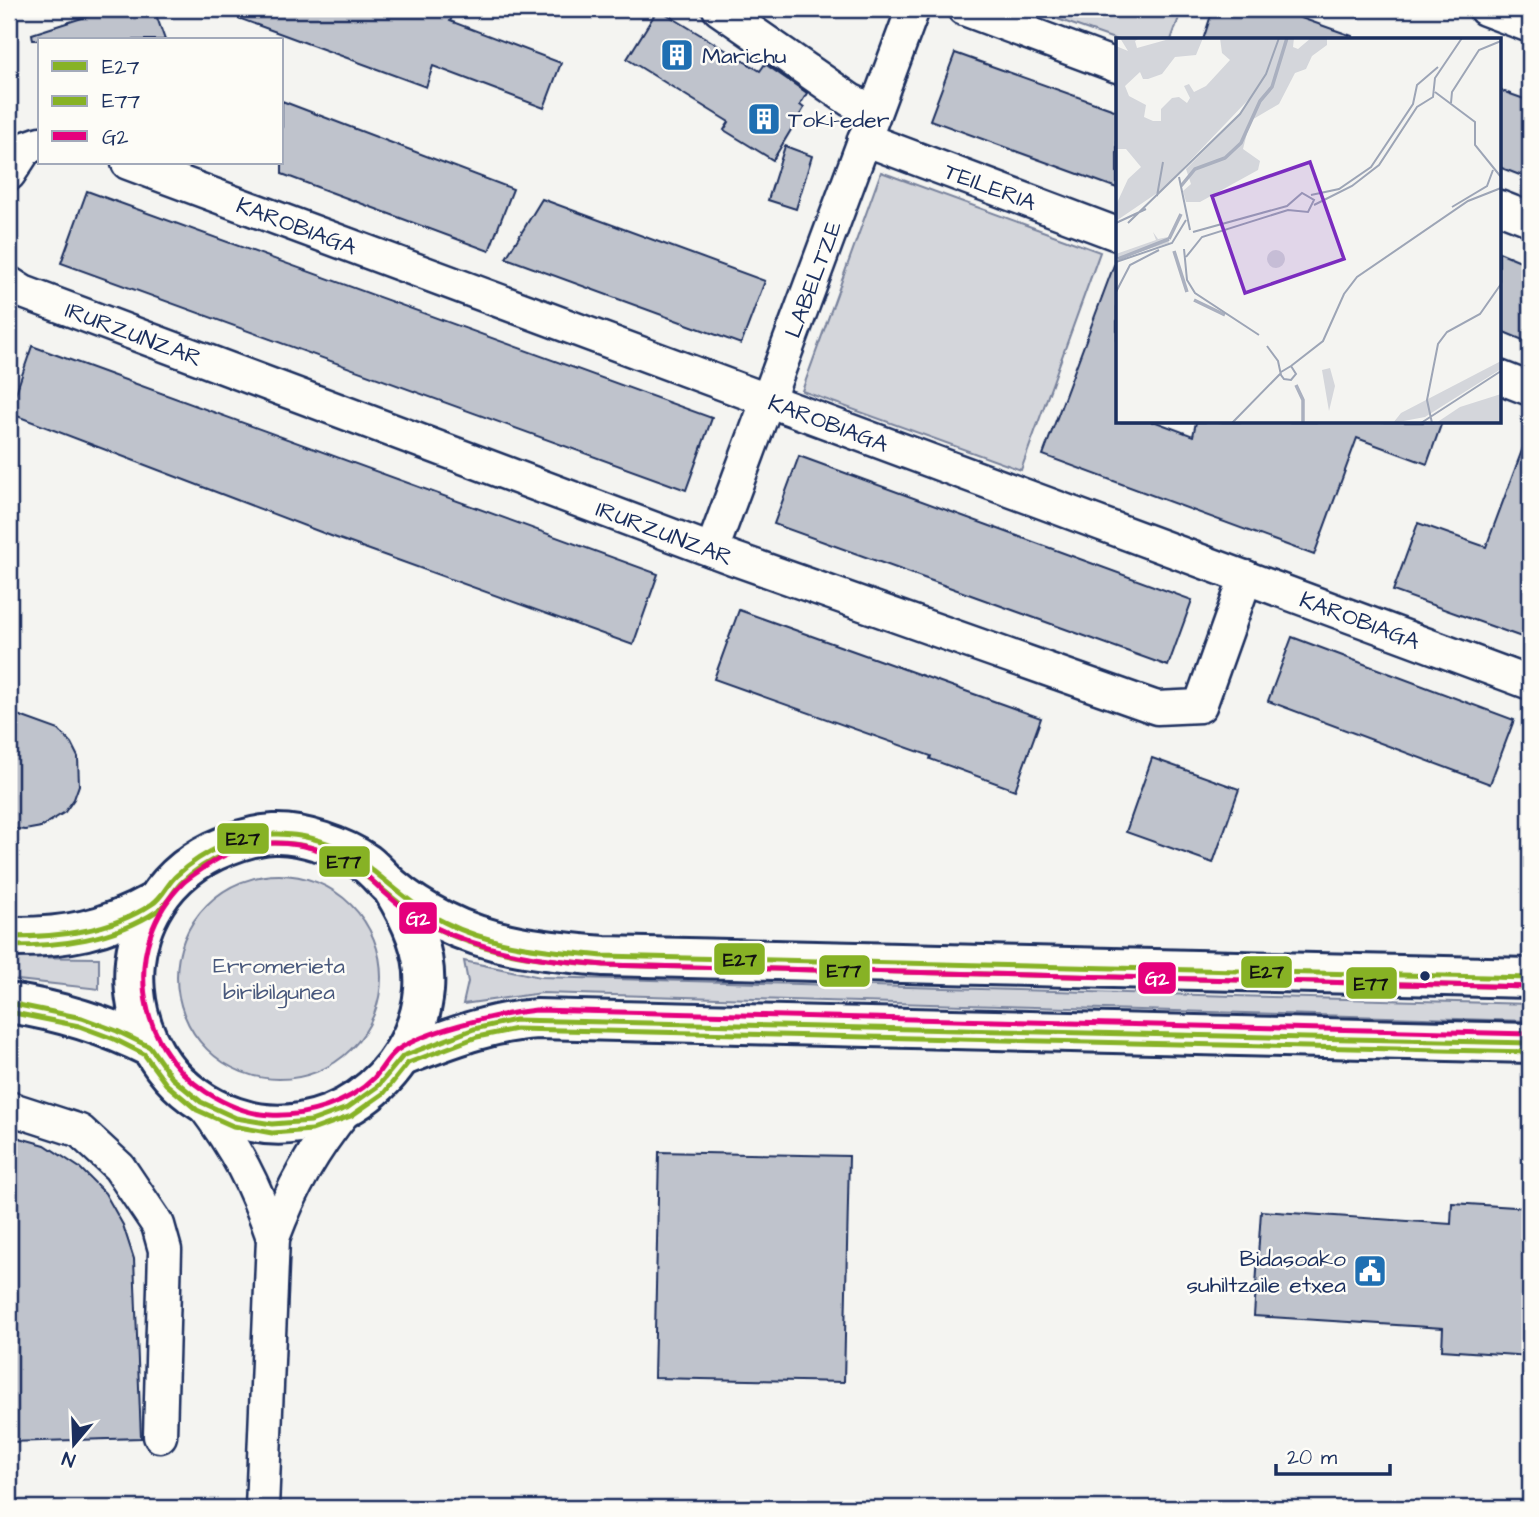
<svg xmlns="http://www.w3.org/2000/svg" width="1539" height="1517" viewBox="0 0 1539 1517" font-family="'Architects Daughter',sans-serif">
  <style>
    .green { fill: #d4d6db; stroke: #78829c; stroke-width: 2 }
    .building { fill: #bfc3cc; stroke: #1b2f5e; stroke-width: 2 }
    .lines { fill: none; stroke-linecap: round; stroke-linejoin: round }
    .minor-casing { stroke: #1b2f5e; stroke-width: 37 }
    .secondary-casing { stroke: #1b2f5e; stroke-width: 44 }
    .minor { stroke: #fdfcf7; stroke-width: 32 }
    .secondary { stroke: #fdfcf7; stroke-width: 38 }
    .bus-1-casing { stroke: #fdfcf7; stroke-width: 10 }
    .bus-2-casing { stroke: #fdfcf7; stroke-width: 10 }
    .bus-3-casing { stroke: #fdfcf7; stroke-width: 10 }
    .bus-1 { stroke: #87b225; stroke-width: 5 }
    .bus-2 { stroke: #87b225; stroke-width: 5 }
    .bus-3 { stroke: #e5007d; stroke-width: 5 }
    .bus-dot { fill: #1b2f5e; stroke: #fdfcf7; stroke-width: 2.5 }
    .labels { text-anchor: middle; stroke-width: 5; stroke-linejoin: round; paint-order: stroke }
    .poi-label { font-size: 23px; fill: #1b2f5e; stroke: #fdfcf7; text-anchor: start }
    .street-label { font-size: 23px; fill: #1b2f5e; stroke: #fdfcf7 }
    .park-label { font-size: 23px; fill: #49597d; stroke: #fdfcf7 }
    .inset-river { fill: none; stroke: #aab0bf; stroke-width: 3.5 }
    .inset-road { fill: none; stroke: #9da5b6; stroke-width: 2 }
    .view { fill: #7b2cbf; fill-opacity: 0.15; stroke: #7b2cbf; stroke-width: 3.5 }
    .inset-edge { fill: none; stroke: #1b2f5e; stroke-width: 3.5 }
    .line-badge { stroke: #fdfcf7; stroke-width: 2.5 }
    .badge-label { font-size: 19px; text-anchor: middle; font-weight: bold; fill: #fff }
    .pale-badge-label { font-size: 19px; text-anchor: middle; font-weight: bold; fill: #111 }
  </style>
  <rect width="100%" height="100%" fill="#f4f4f1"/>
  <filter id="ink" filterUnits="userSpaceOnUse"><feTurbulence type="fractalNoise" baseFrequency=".0143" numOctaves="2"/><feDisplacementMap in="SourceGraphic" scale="14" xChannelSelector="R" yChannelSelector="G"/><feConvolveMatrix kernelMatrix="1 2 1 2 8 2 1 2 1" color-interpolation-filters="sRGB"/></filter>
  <g filter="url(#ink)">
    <g class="green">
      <path d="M 1029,9 L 1182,9 L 1171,40 L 1117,40 Z"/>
      <path d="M 881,172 L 1100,252 L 1021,470 L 802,391 Z"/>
      <circle cx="279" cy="977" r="102"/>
      <path d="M 9,957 L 99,958 L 99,989 L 9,979 Z"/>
      <path d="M 464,961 L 540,977 L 1530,1004 L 1530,1021 L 542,993 L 463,1004 L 468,982 Z"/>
    </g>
    <g class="building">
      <path d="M 110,9 L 154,9 L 165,40 L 33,40 L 32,34 Z"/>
      <path d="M 223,9 L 430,9 L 452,17 L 450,21 L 561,63 L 544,108 L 433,66 L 426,87 L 222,12 Z"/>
      <path d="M 658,9 L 760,71 L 765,64 L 807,93 L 800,105 L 804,108 L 773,160 L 724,130 L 729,122 L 627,59 Z"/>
      <path d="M 1213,9 L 1276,9 L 1352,36 L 1352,40 L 1203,40 Z"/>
      <path d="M 955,53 L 1117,111 L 1117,188 L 930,120 Z"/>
      <path d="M 1499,90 L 1530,101 L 1530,179 L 1499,167 Z"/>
      <path d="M 282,101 L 513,189 L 489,251 L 282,174 Z"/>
      <path d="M 785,146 L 812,156 L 796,209 L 768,200 Z"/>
      <path d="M 87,191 L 712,418 L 686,490 L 61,263 Z"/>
      <path d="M 542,199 L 765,281 L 741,344 L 506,258 Z"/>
      <path d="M 1499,252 L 1530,265 L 1530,343 L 1499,330 Z"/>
      <path d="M 1114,265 L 1117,266 L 1117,422 L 1156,422 L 1193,436 L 1196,422 L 1442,422 L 1427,464 L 1357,438 L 1314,555 L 1043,455 Z"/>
      <path d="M 32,346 L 658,574 L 633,645 L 331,536 L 9,413 Z"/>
      <path d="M 1527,437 L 1530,437 L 1530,640 L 1393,591 L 1418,523 L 1486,547 Z"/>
      <path d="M 799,456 L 1192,600 L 1168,666 L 774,524 Z"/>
      <path d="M 739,610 L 1041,718 L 1015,790 L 930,759 L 931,756 L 714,679 Z"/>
      <path d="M 1292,637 L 1514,720 L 1490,784 L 1268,701 Z"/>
      <path d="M 9,712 L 59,730 L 71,743 L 78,757 L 79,785 L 74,799 L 65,812 L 41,827 L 25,830 L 9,828 Z"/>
      <path d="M 1152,758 L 1239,789 L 1213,863 L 1126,832 Z"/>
      <path d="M 9,1135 L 45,1145 L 80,1168 L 105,1193 L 123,1225 L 134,1259 L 141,1438 L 9,1442 Z"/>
      <path d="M 659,1152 L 849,1156 L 844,1382 L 654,1378 Z"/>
      <path d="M 1452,1203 L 1530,1208 L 1530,1356 L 1442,1350 L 1443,1328 L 1254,1316 L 1261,1211 L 1451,1224 Z"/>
    </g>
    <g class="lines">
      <defs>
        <g id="minor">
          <path d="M 719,9 L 850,100 L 874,111"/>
          <path d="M 964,9 L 1117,66"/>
          <path d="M 1485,9 L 1530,26"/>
          <path id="s1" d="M 864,139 L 1117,234"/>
          <path id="s2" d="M 128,163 L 1530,683"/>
          <path d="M 9,174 L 26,148 L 40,143"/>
          <path d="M 1499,207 L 1530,219"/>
          <path id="s3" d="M 9,283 L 23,292 L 735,559 L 1157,708 L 1200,706 L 1246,577"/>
          <path d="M 1499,377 L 1530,389"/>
          <path id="s4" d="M 712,550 L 913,9"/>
          <path d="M 201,1102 C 236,1148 255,1184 273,1238"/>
          <path d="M 9,1108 L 80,1131 L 119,1167 L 158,1225 L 165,1250 L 160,1436"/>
          <path d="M 262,1508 L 273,1238 C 292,1187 313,1150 347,1108"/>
        </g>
        <g id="secondary">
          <path d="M 392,888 C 411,919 427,952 424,990 C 416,1080 323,1148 234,1117 C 113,1075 97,908 214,851 C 233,842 253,835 274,834 C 302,833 343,847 366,863 C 375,870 382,879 391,887 C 406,900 425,912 443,921 C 494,947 548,951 604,956 L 1530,978"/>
          <path d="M 9,937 C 66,938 105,930 155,902"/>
          <path d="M 9,1003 C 60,1011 104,1024 150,1047"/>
          <path d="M 403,1056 C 448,1039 489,1022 537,1019 L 1530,1043"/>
        </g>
      </defs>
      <use href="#minor" class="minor-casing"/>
      <use href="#secondary" class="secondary-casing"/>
      <use href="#minor" class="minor"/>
      <use href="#secondary" class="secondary"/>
      <defs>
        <g id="bus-1">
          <path d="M 9,937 C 58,937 110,932 152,904 C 163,897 167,884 176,876 C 203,851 241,833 278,834 C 360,836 380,890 444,922 C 493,947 549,951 604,956 L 1530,978"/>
          <path d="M 9,1003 L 82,1018 L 117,1031 L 150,1047 L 172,1078 L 201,1102 L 236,1118 L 272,1124 L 311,1121 L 347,1108 L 378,1086 L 403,1056 L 474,1029 L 515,1020 L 1530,1043"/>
        </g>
        <g id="bus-2">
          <path d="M 9,946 C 60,946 113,940 157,911 C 168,904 172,892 181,883 C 206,859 243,842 277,843 C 355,844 378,898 438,929 C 489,955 548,960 604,965 L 1530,987"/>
          <path d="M 9,1012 L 79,1026 L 114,1039 L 144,1054 L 166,1084 L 197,1110 L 233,1126 L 272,1133 L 312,1130 L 351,1116 L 384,1093 L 408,1063 L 477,1037 L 516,1029 L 1530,1052"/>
        </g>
        <path id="bus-3" d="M 1530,987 L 604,965 C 545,960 486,953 432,926 C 415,917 398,905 384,892 C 376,885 369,877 360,870 C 337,853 304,843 275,843 C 249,843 225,853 205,867 C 198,872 189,877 183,883 C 121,944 135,1045 206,1092 C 225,1104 247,1114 270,1115 C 306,1117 348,1104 374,1078 C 383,1068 389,1054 402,1047 C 436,1028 498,1014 536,1010 L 1530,1034"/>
      </defs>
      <use href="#bus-1" class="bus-1-casing"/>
      <use href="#bus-2" class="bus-2-casing"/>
      <use href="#bus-3" class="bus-3-casing"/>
      <use href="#bus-1" class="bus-1"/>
      <use href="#bus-2" class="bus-2"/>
      <use href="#bus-3" class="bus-3"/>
    </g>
  </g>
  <defs>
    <symbol id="building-square" viewBox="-11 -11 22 22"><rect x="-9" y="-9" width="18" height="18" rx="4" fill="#1f6fb2" stroke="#fdfcf7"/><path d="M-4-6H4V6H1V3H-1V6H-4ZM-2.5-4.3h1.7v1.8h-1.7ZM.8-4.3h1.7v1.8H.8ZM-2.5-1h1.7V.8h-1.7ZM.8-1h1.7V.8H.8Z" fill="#fff"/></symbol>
    <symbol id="civic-square" viewBox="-11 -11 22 22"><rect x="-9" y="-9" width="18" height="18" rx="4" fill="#1f6fb2" stroke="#fdfcf7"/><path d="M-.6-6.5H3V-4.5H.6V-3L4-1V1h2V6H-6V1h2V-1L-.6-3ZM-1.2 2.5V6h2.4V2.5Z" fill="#fff"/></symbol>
  </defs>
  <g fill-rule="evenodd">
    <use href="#building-square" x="658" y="36" width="38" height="38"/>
    <use href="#building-square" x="745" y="100" width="38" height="38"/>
    <use href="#civic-square" x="1351" y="1252" width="38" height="38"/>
  </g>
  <circle class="bus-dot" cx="1425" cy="976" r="6"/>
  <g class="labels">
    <g class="poi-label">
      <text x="702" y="63">Marichu</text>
      <text x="788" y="127">Toki-eder</text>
      <text x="1346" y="1266" text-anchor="end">Bidasoako<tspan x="1346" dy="26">suhiltzaile etxea</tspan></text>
    </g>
    <g class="street-label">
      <text dy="8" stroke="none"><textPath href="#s1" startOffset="135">TEILERIA</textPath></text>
      <text dy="8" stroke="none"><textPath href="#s2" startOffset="180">KAROBIAGA</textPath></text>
      <text dy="8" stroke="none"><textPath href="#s4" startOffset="289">LABELTZE</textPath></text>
      <text dy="8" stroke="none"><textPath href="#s3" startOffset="135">IRURZUNZAR</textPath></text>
      <text dy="8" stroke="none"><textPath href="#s2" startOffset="747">KAROBIAGA</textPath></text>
      <text dy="8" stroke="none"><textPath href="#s3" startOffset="702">IRURZUNZAR</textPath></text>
      <text dy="8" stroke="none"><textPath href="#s2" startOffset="1314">KAROBIAGA</textPath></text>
    </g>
    <g class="park-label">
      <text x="279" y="973">Erromerieta<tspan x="279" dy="26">biribilgunea</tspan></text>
    </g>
  </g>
  <g transform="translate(1116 38)">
    <rect width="385" height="385" fill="#f4f4f1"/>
    <path d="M 4,0 L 24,0 L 19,3 L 21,10 L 57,0 L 87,0 L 80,17 L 59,19 L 46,36 L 32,41 L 27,41 L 24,34 L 9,48 L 13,58 L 30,67 L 28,79 L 37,83 L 45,83 L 45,71 L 56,60 L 63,59 L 71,65 L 74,60 L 68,48 L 73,46 L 78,54 L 90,48 L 114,22 L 106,15 L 104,0 L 178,0 L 177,9 L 182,11 L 195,0 L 211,0 L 211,7 L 196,18 L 190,31 L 179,35 L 163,66 L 134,83 L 127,111 L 144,123 L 142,132 L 84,164 L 70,164 L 67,153 L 75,146 L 70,131 L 124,76 L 134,60 L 47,151 L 0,183 L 0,167 L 12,141 L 25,129 L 10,111 L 0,111 L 0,8 L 12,13 ZM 37,194 L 42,201 L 52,199 L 53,205 L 0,221 L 0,216 L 40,202 ZM151 221a9 9 0 1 1 18 0a9 9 0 1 1-18 0ZM 385,323 L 385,331 L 309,379 L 277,385 L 285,375 ZM 214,330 L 219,348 L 213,373 L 206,332 ZM 385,356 L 385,385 L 320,385 L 344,369 Z" fill="#d4d6db"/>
    <path class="inset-river" d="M 65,148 L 79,131 L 109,120 L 125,105 L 144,63 L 156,49 L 171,0M 53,201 L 65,176M 58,213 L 71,254M 2,221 L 53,201M 78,262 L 109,277M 180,347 L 187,362 L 187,385"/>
    <path class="inset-road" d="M 319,54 L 359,84 L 359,107 L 385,139M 335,65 L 336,54 L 363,12 L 385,3M 63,139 L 74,192M 195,157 L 223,151 L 255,129 L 297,66 L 301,47 L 322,29M 41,158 L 47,124M 198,167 L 236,148 L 263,127 L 301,69 L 317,59 L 319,40 L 346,0M 336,169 L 371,148 L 377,132M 0,185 L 30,171M 12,185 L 124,76 L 150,36 L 163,0M 68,211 L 71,242 L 79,255 L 143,297M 70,219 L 86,199 L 172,172 L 192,174 L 198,162 L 186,155 L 171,168 L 77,194M 0,224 L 56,205 L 70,182M 0,254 L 14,227 L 43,212M 151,308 L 162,323 L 165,337 L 168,341 L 175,342 L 180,336 L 175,328 L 165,334M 175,328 L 207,303 L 228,256 L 241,239 L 352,163 L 385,150M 116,385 L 165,335M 305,385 L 385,333M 316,385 L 311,362 L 322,306 L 331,294 L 364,276 L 385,246"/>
    <path class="view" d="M 194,124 L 228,221 L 129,255 L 96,158 Z"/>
    <rect width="385" height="385" class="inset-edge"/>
  </g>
  <g class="line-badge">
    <rect x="216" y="822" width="54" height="33" rx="7" fill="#87b225"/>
    <rect x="318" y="845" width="53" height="33" rx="7" fill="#87b225"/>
    <rect x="398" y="901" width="40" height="34" rx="7" fill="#e5007d"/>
    <rect x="713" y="942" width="53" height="34" rx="7" fill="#87b225"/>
    <rect x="818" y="954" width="53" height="34" rx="7" fill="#87b225"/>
    <rect x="1240" y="955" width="53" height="34" rx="7" fill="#87b225"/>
    <rect x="1137" y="961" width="40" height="34" rx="7" fill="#e5007d"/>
    <rect x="1345" y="966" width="53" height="34" rx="7" fill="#87b225"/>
  </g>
  <g class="badge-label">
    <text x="418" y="925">G2</text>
    <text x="1157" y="985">G2</text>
  </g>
  <g class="pale-badge-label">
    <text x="243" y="845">E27</text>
    <text x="344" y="868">E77</text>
    <text x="740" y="966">E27</text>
    <text x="844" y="977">E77</text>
    <text x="1267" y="978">E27</text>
    <text x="1371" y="990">E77</text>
  </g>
  <rect width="1539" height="1517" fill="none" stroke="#fdfcf7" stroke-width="35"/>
  <rect x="18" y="18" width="1504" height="1482" fill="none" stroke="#1b2f5e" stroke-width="2.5" filter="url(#ink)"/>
  <rect x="38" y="38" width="245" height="126" fill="#fdfcf7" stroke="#a3aaba" stroke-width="2"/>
  <rect x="52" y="61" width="35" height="10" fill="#87b225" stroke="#a3aaba" stroke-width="2"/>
  <text x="102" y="74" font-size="21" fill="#1b2f5e">E27</text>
  <rect x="52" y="96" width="35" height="10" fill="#87b225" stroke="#a3aaba" stroke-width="2"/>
  <text x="102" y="108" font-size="21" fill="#1b2f5e">E77</text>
  <rect x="52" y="131" width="35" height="10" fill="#e5007d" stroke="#a3aaba" stroke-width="2"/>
  <text x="102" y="144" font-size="21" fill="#1b2f5e">G2</text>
  <g transform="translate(74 1444) rotate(199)" stroke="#fdfcf7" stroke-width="5" paint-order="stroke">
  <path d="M0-5L12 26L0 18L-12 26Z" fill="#1b2f5e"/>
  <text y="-10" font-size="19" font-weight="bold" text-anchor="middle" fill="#1b2f5e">N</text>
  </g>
  <path d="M1276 1464v10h114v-10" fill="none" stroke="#1b2f5e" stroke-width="3.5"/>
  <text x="1287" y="1464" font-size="21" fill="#1b2f5e" stroke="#fdfcf7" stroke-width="5" paint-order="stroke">20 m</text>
</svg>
